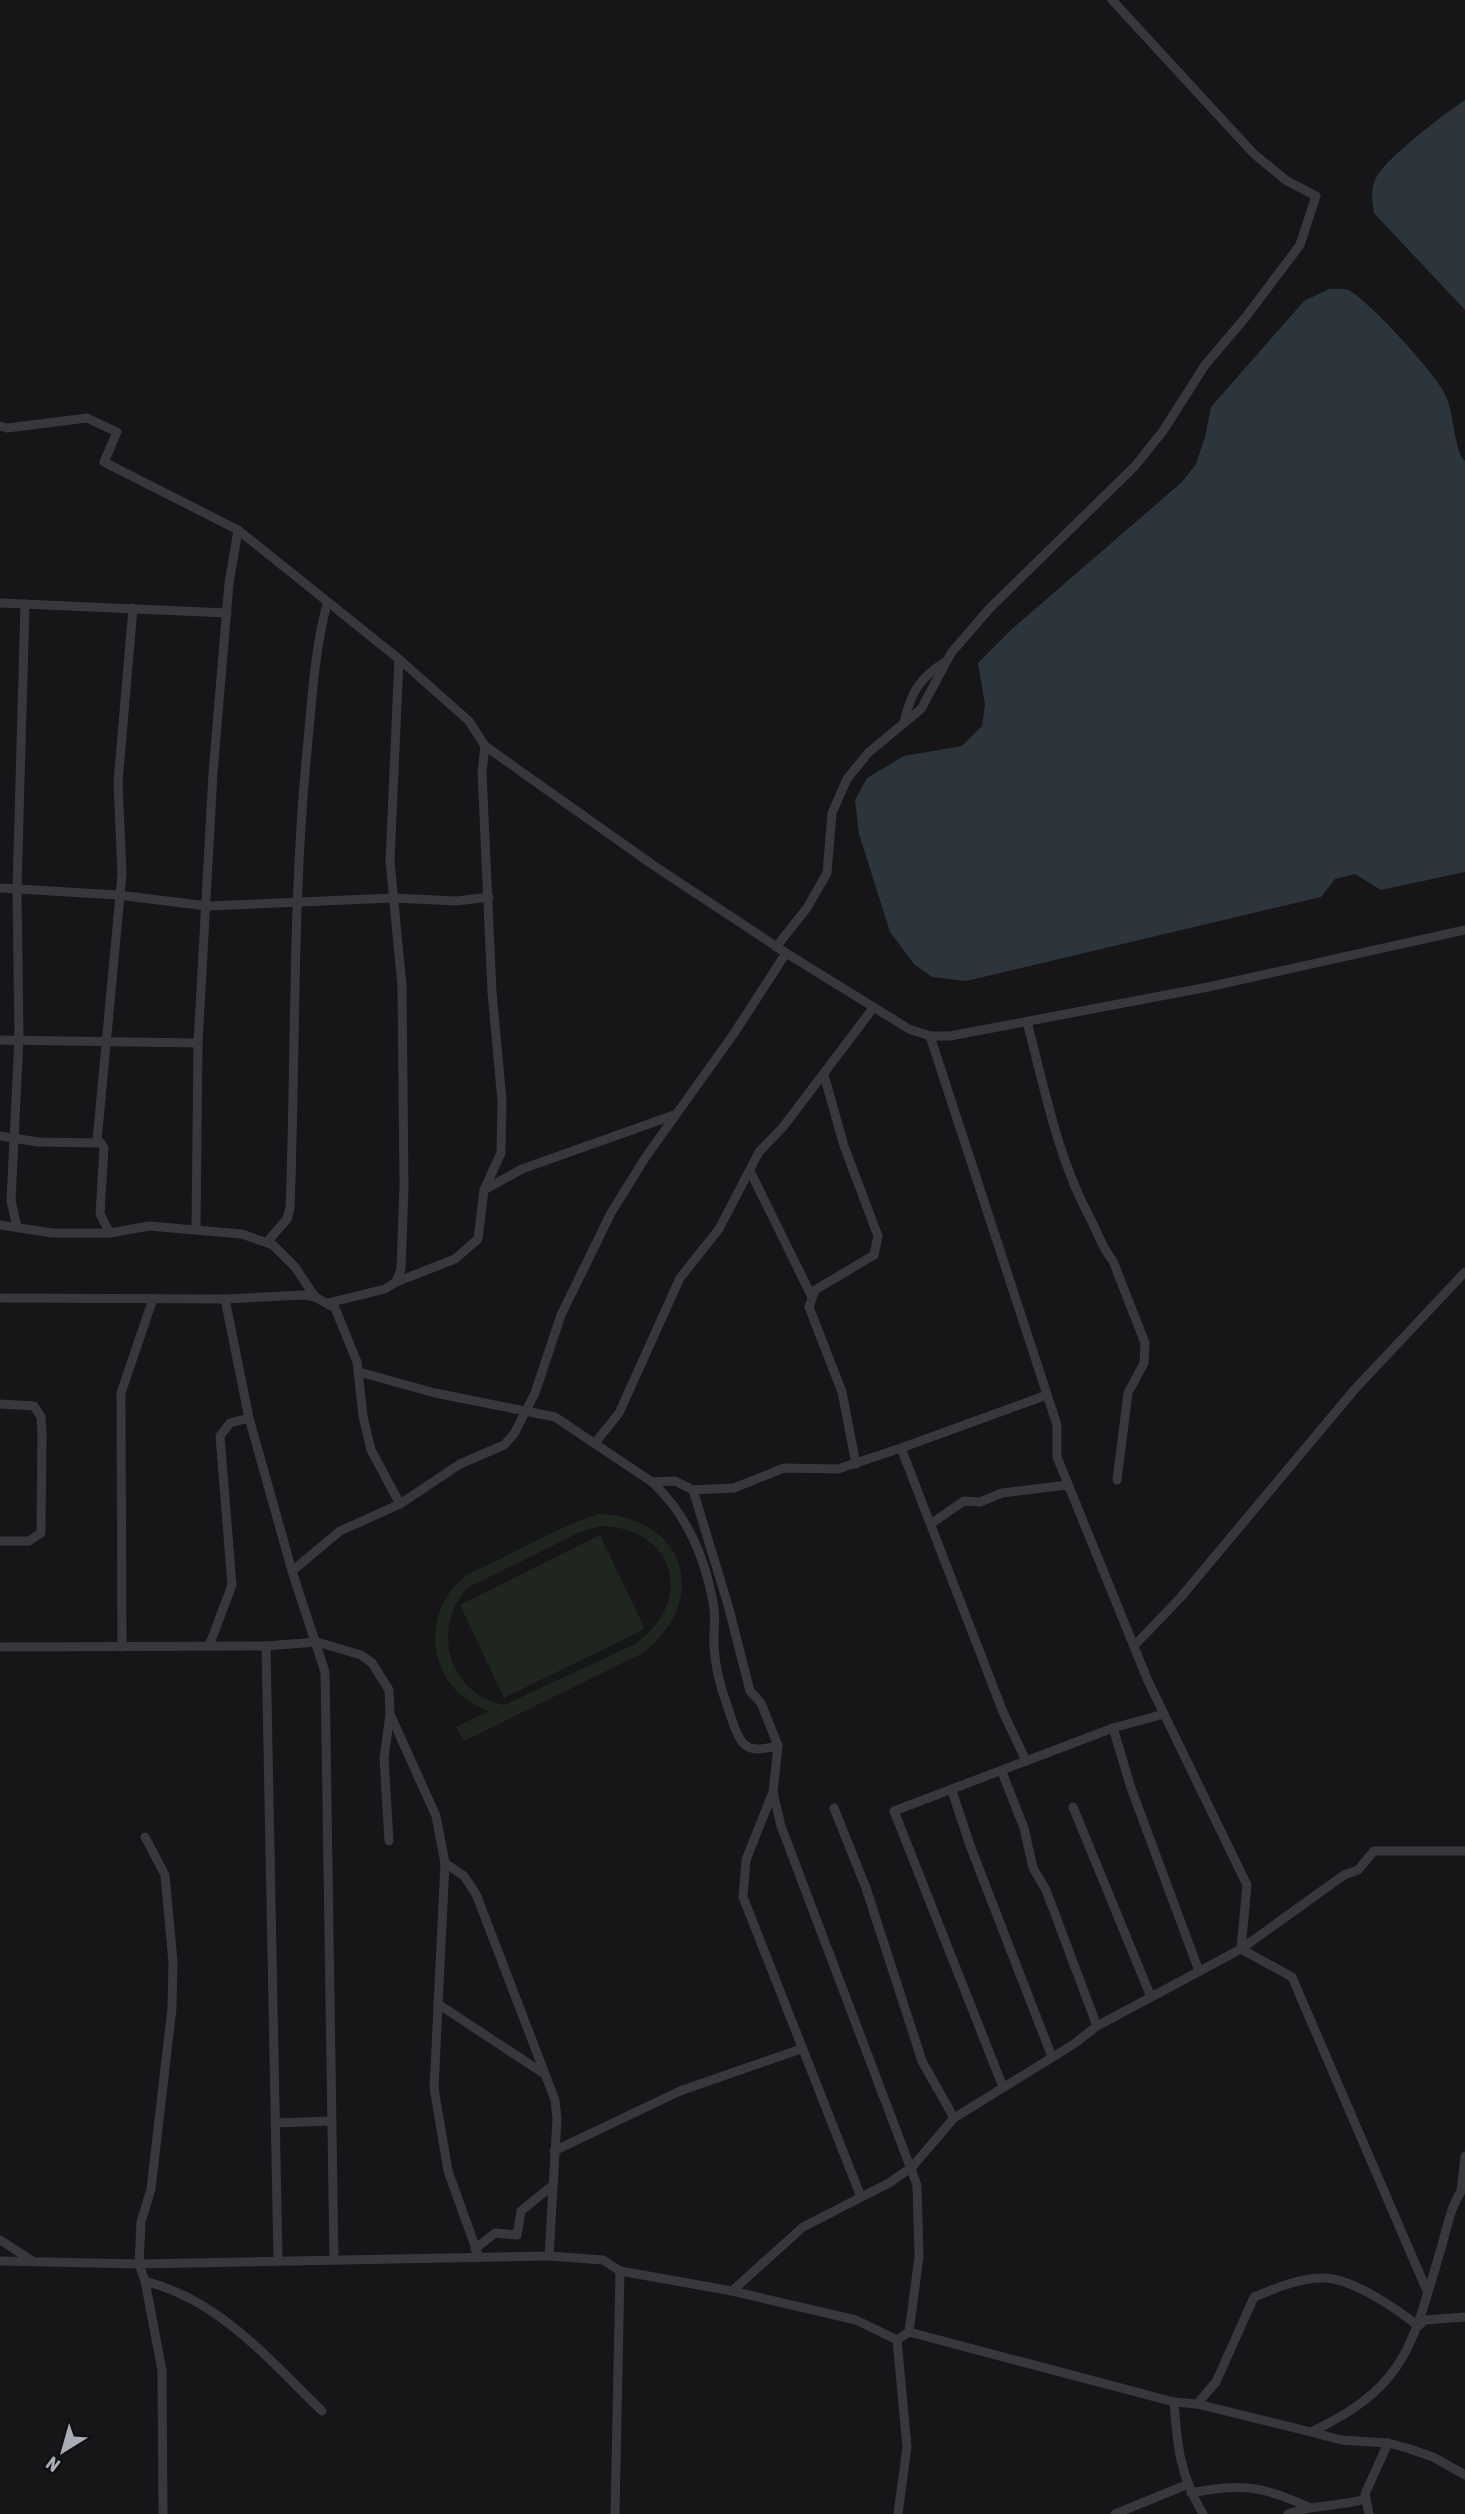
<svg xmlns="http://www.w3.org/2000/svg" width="1465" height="2514" viewBox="0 0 1465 2514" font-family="'Asap Condensed',sans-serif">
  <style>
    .green { fill: #1e261f; fill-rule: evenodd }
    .water { fill: #2c353c }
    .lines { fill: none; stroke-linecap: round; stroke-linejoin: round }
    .street { stroke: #37383d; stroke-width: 9 }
  </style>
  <rect width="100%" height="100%" fill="#161618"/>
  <g class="green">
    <path d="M 598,1514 C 686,1516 712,1602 641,1654 L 464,1741 L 456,1727 L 489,1711 C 463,1701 444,1684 437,1655 C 431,1629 439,1600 459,1582 C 468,1572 484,1567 496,1561 C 530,1544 562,1526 598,1514 ZM 600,1526 C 675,1527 696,1601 635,1644 L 504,1705 C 448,1693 431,1630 467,1588 L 578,1533 Z"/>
    <path d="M 600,1535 L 645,1629 L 504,1698 L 460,1605 Z"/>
  </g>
  <g class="water">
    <path d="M 1465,100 L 1465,310 L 1374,213 C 1372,200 1370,188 1377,176 C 1390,155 1444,114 1465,100 Z"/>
    <path d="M 1329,289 C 1335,289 1345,288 1350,291 C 1369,301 1438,376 1446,396 C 1453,411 1455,454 1465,461 L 1465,872 L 1381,890 L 1355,874 L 1335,879 L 1321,897 L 966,981 L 932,977 L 914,964 L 890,932 L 859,834 L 855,800 L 867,778 L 904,756 L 962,746 L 982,726 L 985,704 L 978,663 L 1013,628 L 1182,482 L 1196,464 L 1205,437 L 1211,407 L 1304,301 Z"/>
  </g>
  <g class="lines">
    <g class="street">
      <path d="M 0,426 L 7,428 L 87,418 L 117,432 L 104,462 L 238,530 L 399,659 L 469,721 L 485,746 L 653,865 L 786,953 L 909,1029 L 930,1036 L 950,1036 L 1208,987 L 1465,930"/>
      <path d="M 0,603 L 227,613"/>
      <path d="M 904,722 C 911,693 919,678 945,662"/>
      <path d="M 0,888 L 118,895 L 207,906 L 393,898 L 457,901 L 489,897"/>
      <path d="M 776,947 L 807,908 L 827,873 L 832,813 L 847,779 L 868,753 L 921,709 L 951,653 L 990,608 L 1135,466 L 1163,431 L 1205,365 L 1245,318 L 1300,245 L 1316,196 L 1287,181 L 1254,154 L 1112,0"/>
      <path d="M 1027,1022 C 1045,1089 1057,1157 1090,1218 C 1098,1233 1102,1248 1113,1261 L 1145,1343 L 1144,1363 L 1128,1393 L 1117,1480"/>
      <path d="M 930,1036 L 1057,1425 L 1057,1457 L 1148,1681 L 1247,1885 L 1241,1949 L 1292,1977 L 1427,2291"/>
      <path d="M 0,1040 L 198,1043"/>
      <path d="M 824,1075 L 844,1146 L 878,1236 L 874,1255 L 815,1290 L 809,1307 L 842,1392 L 856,1464"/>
      <path d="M 0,1136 L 38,1142 L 101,1143 L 104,1148 L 100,1214 L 110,1233"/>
      <path d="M 97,1141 L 122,874 L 118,782 L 133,608"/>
      <path d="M 750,1171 L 812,1297"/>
      <path d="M 484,1190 L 501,1153 L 502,1101 L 492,992 L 482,772 L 485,746"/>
      <path d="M 0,1225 L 52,1233 L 110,1233 L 149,1226 L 242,1234 L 273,1245 L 295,1267 L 315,1297"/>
      <path d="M 17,1227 L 11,1201 L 19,1038 L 17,889 L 25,604"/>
      <path d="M 196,1228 L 198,1043 L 213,773 L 229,583 L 238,530"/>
      <path d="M 267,1242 L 287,1219 L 290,1208 C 296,1055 292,903 307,751 C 312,702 314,652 327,604"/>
      <path d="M 396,1282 L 455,1259 L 478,1239 L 484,1190 L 522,1169 L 674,1115"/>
      <path d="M 0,1298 L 225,1299 L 249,1418 L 292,1571 L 325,1672 L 334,2259"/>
      <path d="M 225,1299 L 303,1295 L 315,1297 L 335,1308 L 357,1362 L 363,1416 L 371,1450 L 400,1504 L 460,1464 L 504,1445 L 514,1434 L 535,1393 L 561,1315 L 611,1213 L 645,1158 L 735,1032 L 786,953"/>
      <path d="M 328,1303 L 385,1289 L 396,1282 L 401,1269 L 404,1186 L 402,986 L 390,861 L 399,659"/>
      <path d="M 359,1372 L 435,1393 L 555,1417 L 652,1482 L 675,1481 L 693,1490 L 728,1605 L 750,1691 L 761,1703 L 778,1746 L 773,1792 L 781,1826 L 917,2185 L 919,2257 L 909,2332"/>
      <path d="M 0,1404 L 34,1406 L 41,1417 L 42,1433 L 41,1533 L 29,1541 L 0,1541"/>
      <path d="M 595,1443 L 619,1413 L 680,1278 L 719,1229 L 759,1152 L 783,1127 L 874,1007"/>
      <path d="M 901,1448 L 1047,1395"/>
      <path d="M 652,1482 C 688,1515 706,1560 714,1608 C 716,1621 713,1634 714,1646 C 715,1667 721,1689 728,1708 C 732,1719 735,1734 743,1743 C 752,1753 766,1748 778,1746"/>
      <path d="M 693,1490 L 734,1488 L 784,1468 L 838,1469 L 901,1448 L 1003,1712 L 1026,1761 L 894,1811 L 1003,2087"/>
      <path d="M 932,1523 L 964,1501 L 980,1502 L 1002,1493 L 1068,1485"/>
      <path d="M 292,1571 L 340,1531 L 400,1504"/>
      <path d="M 209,1646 L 232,1585 L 220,1436 L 230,1423 L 249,1418"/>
      <path d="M 266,1646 L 278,2260"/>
      <path d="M 1134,1646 L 1180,1598 L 1355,1389 L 1465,1272"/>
      <path d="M 0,1647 L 266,1646 L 317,1642 L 361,1655 L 372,1663 L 389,1690 L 390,1714 L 384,1758 L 389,1841"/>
      <path d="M 122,1647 L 121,1393 L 153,1299"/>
      <path d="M 390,1714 L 436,1816 L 445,1863 L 434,2088 L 448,2171 L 479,2257"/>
      <path d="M 1113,1728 L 1131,1788 L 1199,1971"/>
      <path d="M 1026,1761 L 1113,1728 L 1164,1714"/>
      <path d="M 1002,1772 L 1024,1828 L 1033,1868 L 1046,1890 L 1097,2026"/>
      <path d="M 952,1791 L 971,1848 L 1052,2057"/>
      <path d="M 773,1792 L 746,1860 L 743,1897 L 861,2197"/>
      <path d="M 1073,1807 L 1151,1997"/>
      <path d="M 834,1808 L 866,1888 L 922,2061 L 954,2118"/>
      <path d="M 145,1837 L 165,1875 L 173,1962 L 172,2008 L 151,2189 L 141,2222 L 139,2264 L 145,2281 L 162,2370 L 163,2514"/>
      <path d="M 445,1863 L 464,1876 L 476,1894 L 555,2100 L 557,2119 L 549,2256"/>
      <path d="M 438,2004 L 543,2073"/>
      <path d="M 275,2123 L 332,2121"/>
      <path d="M 554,2151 L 680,2091 L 801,2049"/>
      <path d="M 1461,2191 L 1465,2156"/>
      <path d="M 0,2240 L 31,2260"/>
      <path d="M 475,2249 L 495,2233 L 517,2235 L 521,2211 L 553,2185"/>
      <path d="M 0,2261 L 139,2264 L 549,2256 L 603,2260 L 620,2271 L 732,2291 L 856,2320 L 897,2340 L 909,2332 L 1174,2402 L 1197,2404 L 1311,2432 C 1406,2387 1412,2346 1440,2252 C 1447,2230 1450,2204 1465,2186"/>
      <path d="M 145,2281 C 221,2301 267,2358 322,2411"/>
      <path d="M 732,2291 L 803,2227 L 889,2183 L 912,2167 L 954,2118 L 1074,2044 L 1097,2026 L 1241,1949 L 1344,1875 L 1358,1870 L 1374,1851 L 1465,1851"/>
      <path d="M 897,2340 L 907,2447 L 898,2514"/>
      <path d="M 1174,2402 C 1177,2446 1180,2475 1203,2514"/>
      <path d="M 1197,2404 L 1216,2382 L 1254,2297 C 1274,2289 1299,2278 1322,2278 C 1350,2277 1396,2308 1418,2326 L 1425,2320 L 1465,2317"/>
      <path d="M 1311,2432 L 1341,2440 L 1388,2443 L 1407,2448 L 1433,2457 L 1465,2475"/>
      <path d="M 1191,2493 C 1242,2483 1262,2486 1309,2507"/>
      <path d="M 615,2514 L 620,2271"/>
      <path d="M 1115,2514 L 1186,2485"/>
      <path d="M 1288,2514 C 1313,2504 1340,2507 1365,2499"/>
      <path d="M 1369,2514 L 1365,2494 L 1388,2443"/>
    </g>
  </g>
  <g transform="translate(63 2451) rotate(217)" stroke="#111113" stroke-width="5" paint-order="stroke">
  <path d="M0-5L12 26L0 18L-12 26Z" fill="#a8adb8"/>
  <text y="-10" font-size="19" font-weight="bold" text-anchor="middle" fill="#a8adb8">N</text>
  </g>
</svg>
